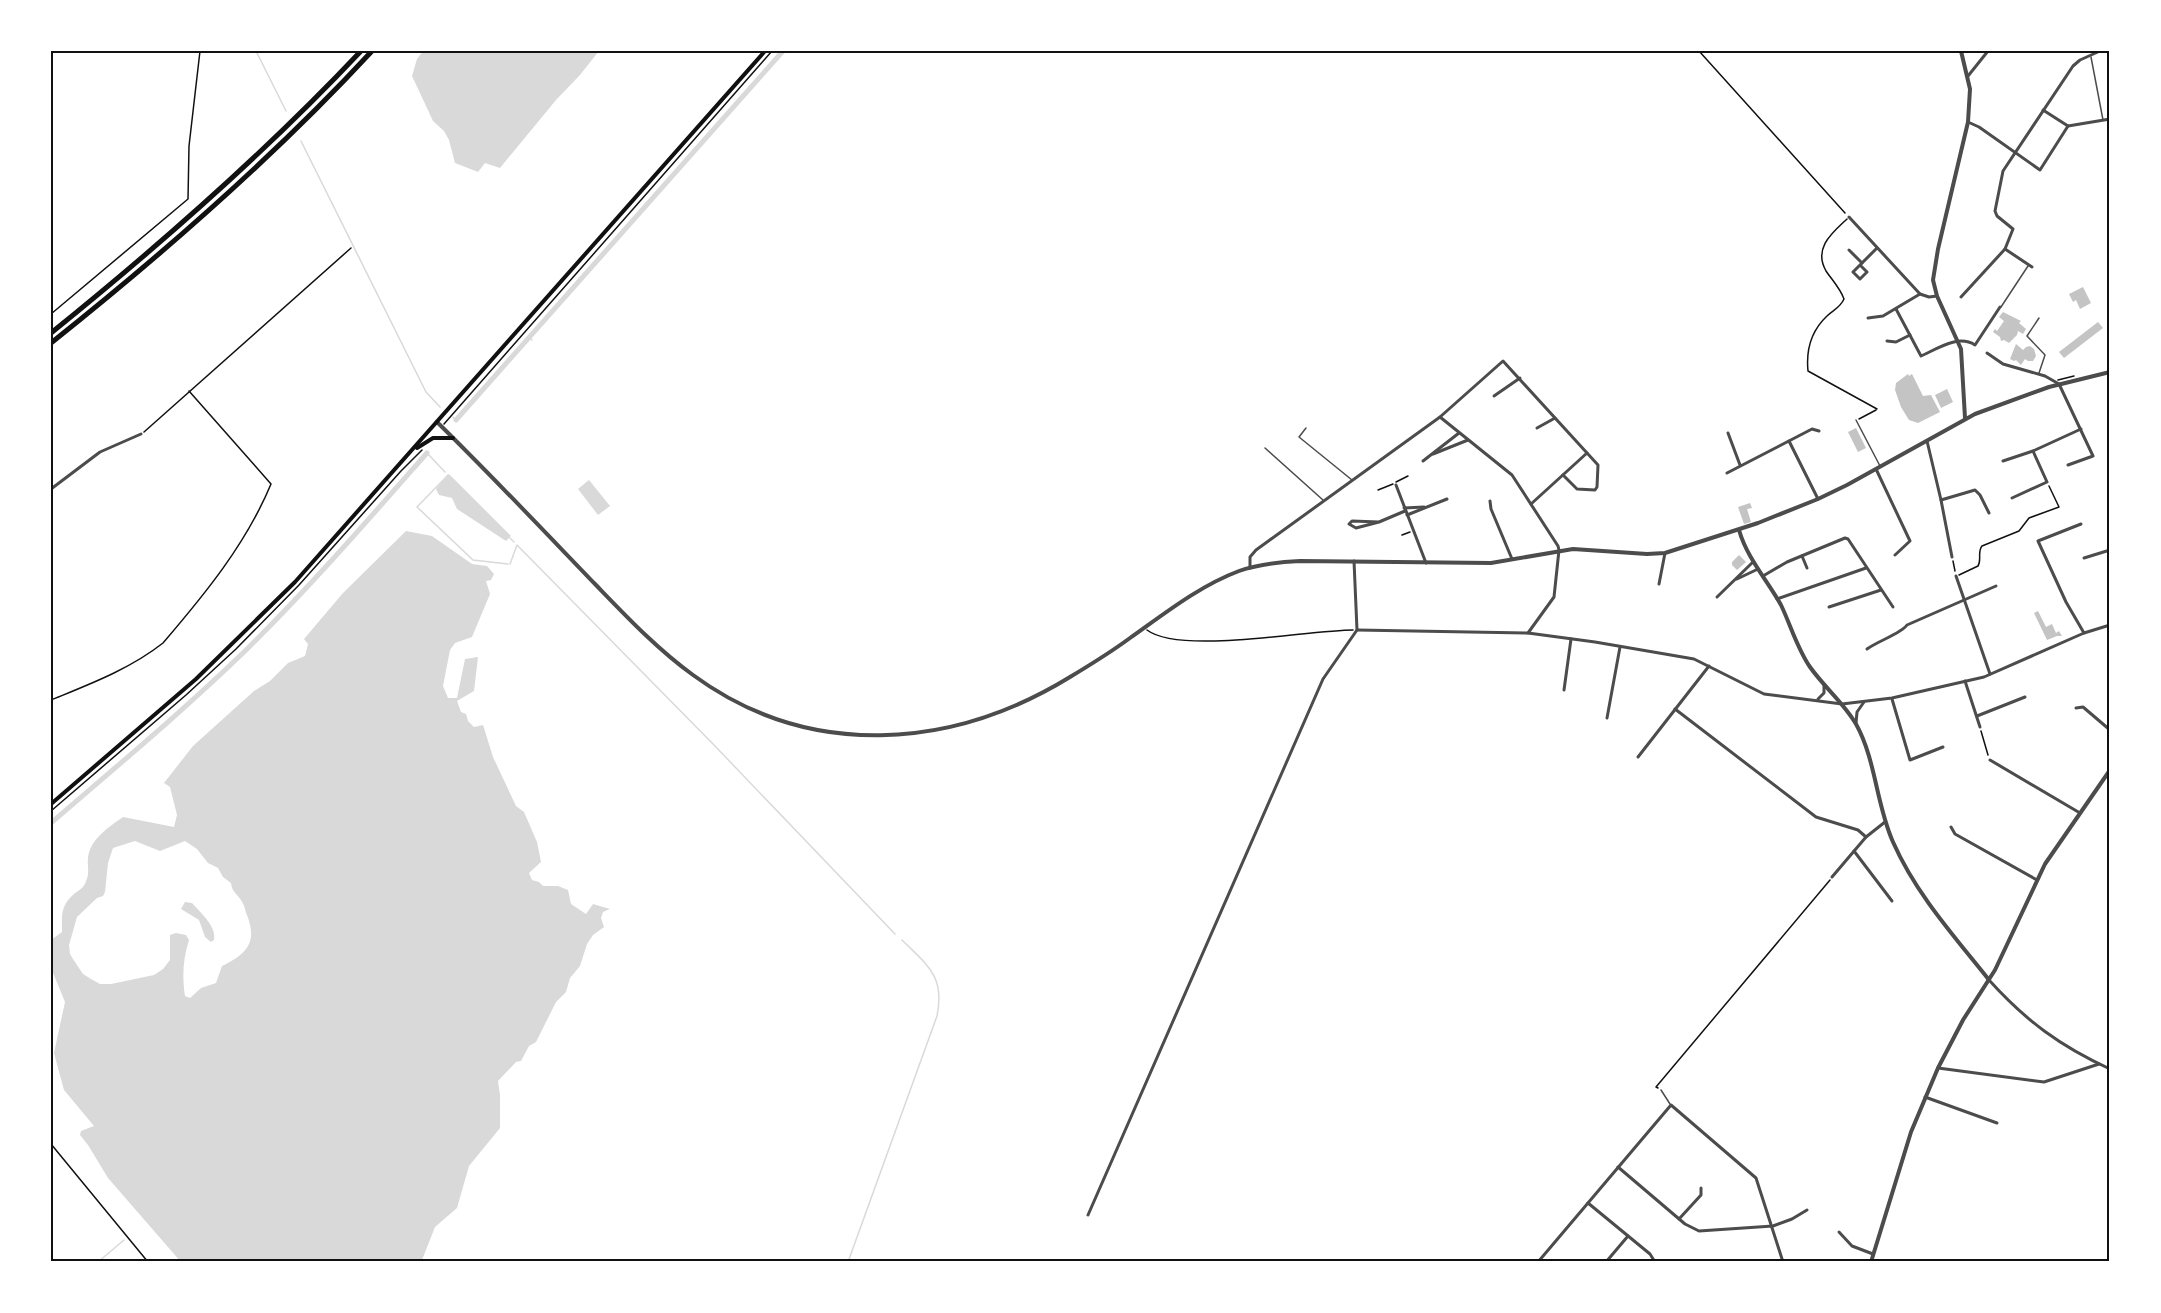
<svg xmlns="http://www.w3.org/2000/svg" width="2161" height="1313" viewBox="0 0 2161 1313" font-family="'Alegreya Sans',sans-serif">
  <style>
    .water { fill: #d9d9d9; fill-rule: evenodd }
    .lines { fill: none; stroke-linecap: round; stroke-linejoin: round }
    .stream { stroke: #d9d9d9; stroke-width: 1.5 }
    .canal { stroke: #d9d9d9; stroke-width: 5 }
    .building { fill: #c4c4c4 }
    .path { stroke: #111; stroke-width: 1.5 }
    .service { stroke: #4c4c4c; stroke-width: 1.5 }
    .minor { stroke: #4c4c4c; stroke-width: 3 }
    .tertiary { stroke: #4c4c4c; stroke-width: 4 }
    .secondary { stroke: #111; stroke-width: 4 }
    .motorway { stroke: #111; stroke-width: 5 }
    .neatline { fill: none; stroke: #111; stroke-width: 2 }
  </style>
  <rect width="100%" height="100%" fill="#fff"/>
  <g class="water">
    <path d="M 423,51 L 599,51 L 580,75 L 556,100 L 500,168 L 485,163 L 478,172 L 455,163 L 449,140 L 444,131 L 433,121 L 412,76 L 417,59 Z"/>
    <path d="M 449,474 L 511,536 L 506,541 L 457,509 L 452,498 L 439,495 L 436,489 Z"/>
    <path d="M 589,480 L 610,506 L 598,515 L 578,489 Z"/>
    <path d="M 406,531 L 432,536 L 472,564 L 487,566 L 494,574 L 491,580 L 486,581 L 490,594 L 472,637 L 455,643 L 450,650 L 443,686 L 448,698 L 457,698 L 465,659 L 478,657 L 474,691 L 457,701 L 461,712 L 466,714 L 468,721 L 474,727 L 483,725 L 484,728 L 493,757 L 516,806 L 524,812 L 537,842 L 541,862 L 529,873 L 532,880 L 539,882 L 543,886 L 558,886 L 568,890 L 571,904 L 586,914 L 593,904 L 610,909 L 603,912 L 601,918 L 604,927 L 593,935 L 587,944 L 580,966 L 570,978 L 566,992 L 556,1002 L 536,1042 L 529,1046 L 521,1061 L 516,1062 L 498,1081 L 500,1095 L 500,1128 L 469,1166 L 457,1208 L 435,1227 L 422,1260 L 419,1262 L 181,1262 L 108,1178 L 88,1145 L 80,1135 L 81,1131 L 94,1126 L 64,1090 L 54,1053 L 65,1002 L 51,968 L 51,940 L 62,932 C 62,916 60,906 74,894 C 79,890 84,888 86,881 C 90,873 87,866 88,858 C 90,839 109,827 123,817 L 174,827 L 177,815 L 170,787 L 164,783 L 193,746 L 254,691 L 270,681 L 288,663 L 305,656 L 308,644 L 304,639 L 343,593 ZM 135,841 L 160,851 L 185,841 L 197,849 L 208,863 L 218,868 L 223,877 L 231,883 C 232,893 238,894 242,902 C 245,906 245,911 247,915 C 258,943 246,954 222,966 L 216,983 L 201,988 L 190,998 L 185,996 C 182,976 183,959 189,940 L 186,935 L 176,933 L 170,935 L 170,960 L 163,969 L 154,975 L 111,984 L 100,984 L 91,979 L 83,974 L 73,959 L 70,954 L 69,945 L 77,917 L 97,898 L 103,896 L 105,892 L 108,863 L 113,848 Z"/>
    <path d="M 185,902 L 192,903 C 201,913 217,927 214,940 L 211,942 L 205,937 L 199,920 L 181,909 Z"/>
  </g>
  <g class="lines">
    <g class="stream">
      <path d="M 256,51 L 286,111"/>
      <path d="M 301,141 L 426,392 L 440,407"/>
      <path d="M 530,338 L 532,340"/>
      <path d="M 453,417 L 456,420"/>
      <path d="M 427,453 L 445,472"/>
      <path d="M 448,475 L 417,507 L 473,560 L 508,564"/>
      <path d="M 510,538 L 514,542"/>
      <path d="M 510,564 L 517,545 L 714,745 L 895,934"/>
      <path d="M 98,1262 L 124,1240"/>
      <path d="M 848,1262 L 937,1016 C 945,976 928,966 902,940"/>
    </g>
    <g class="canal">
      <path d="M 456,420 L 783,51"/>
      <path d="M 51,823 C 117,766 183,711 245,651 C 309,588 368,520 427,453"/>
    </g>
  </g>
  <g class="building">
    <path d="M 2083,287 L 2091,303 L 2080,309 L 2076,300 L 2073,302 L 2069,294 Z"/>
    <path d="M 2003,312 L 2021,321 L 2019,323 L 2026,329 L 2023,334 L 2018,331 L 2017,335 L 2009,343 L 2004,340 L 2001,341 L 2000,337 L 1993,332 L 1995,329 L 1997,331 L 2004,321 L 1999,317 Z"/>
    <path d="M 2098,322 L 2103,328 L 2064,358 L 2059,352 Z"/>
    <path d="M 2016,344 L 2023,350 L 2026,347 L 2030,346 L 2034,349 L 2036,356 L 2033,361 L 2028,361 L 2025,359 L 2021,365 L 2016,360 L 2014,361 L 2010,359 Z"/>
    <path d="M 1908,374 L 1909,376 L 1912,374 L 1923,396 L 1931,395 L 1940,412 L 1918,423 L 1909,420 L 1901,407 L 1895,390 L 1896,383 Z"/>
    <path d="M 1947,389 L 1953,402 L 1941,408 L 1935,395 Z"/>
    <path d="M 1856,428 L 1866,448 L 1858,452 L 1848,432 Z"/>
    <path d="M 1750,503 L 1752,508 L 1747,509 L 1751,522 L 1744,524 L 1738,507 Z"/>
    <path d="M 1739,555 L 1746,562 L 1737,570 L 1732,565 L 1732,562 Z"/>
    <path d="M 2038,611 L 2046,627 L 2052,624 L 2056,633 L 2059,631 L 2062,636 L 2057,636 L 2047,640 L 2034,613 Z"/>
  </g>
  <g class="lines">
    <g class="path">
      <path d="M 1699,51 L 1845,213"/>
      <path d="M 1847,219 C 1832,233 1813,248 1826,271 C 1832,280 1840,288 1844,299 C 1840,308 1833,310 1827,316 C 1811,331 1806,351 1808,371 L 1877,409"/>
      <path d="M 51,314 L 188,199 L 189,146 L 200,51"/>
      <path d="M 2058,380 L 2074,376"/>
      <path d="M 1859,419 L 1876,410"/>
      <path d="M 444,424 L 772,51"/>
      <path d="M 144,432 L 351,248"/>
      <path d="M 1396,482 L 1408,476"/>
      <path d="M 1378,490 L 1393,484"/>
      <path d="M 1402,535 L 1410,532"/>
      <path d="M 1953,561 L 1955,571"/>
      <path d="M 1959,575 L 1978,566 C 1982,560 1977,552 1982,546 L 2019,531 L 2029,518 L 2059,507 L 2049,486"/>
      <path d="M 1147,630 C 1180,655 1307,630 1353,630"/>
      <path d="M 51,700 C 90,684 130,669 163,643 C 205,594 246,544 271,484 L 189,391"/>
      <path d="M 1981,731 L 1988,755"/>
      <path d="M 51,811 L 186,695 L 236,649 L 299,585 L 401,471 L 422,450"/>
      <path d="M 1658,1088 L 1656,1087 L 1830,880"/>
      <path d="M 51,1144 L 148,1262"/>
    </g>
    <g class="service">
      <path d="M 2091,57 L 2103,120"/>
      <path d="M 2001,307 L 2028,266"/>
      <path d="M 2039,318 L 2027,336 L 2045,355 L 2039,373"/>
      <path d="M 1856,420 L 1880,466"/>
      <path d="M 1306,428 L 1299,437 L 1352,480"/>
      <path d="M 1265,448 L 1323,500"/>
      <path d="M 1661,1090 L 1670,1104"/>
    </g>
    <g class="minor">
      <path d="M 1968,76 L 1988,51"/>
      <path d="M 2043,110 L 2068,126 L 2110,119"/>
      <path d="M 1968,122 L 1979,127 L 2040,170 L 2068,126"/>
      <path d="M 1849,217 L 1920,294 L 1929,297 L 1937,296"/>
      <path d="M 1849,250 L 1862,263"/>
      <path d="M 1860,265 L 1867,272 L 1860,279 L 1853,272 L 1877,248"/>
      <path d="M 2032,267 L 2005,249 L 2013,229 L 1997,216 L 1995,211 L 2003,171 L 2073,66 L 2080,60 L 2100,51"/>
      <path d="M 1961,297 L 2005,249"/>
      <path d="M 1896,309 L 1921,356 C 1937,349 1958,334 1975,345 L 2000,307"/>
      <path d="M 1868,318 L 1883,316 L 1920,294"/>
      <path d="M 1887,341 L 1896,342 L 1910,335"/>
      <path d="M 1987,353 L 2003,364 L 2045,376 L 2059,384 L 2093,456 L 2068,465"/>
      <path d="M 1494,396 L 1520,378"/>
      <path d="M 1440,417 L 1503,361 L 1598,465 L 1597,487 L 1595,490 L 1577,489 L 1563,475"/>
      <path d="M 1537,428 L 1555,418"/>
      <path d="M 1728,433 L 1740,465"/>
      <path d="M 1789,441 L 1818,499"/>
      <path d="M 1927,441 L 1941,500 L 1952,557"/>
      <path d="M 1433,454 L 1468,440"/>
      <path d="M 1423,461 L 1459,433"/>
      <path d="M 2003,461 L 2033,451 L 2081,429"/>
      <path d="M 1876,469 L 1910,541 L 1895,555"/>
      <path d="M 1727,473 L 1812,429 L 1819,431"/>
      <path d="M 1396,485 L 1426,563"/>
      <path d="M 51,489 L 100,452 L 141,434"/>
      <path d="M 2012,498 L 2047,482 L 2033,451"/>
      <path d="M 1941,500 L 1975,490 L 1980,495 L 1989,513"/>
      <path d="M 1490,501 L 1491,509 L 1512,559"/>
      <path d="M 1531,504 L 1587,453"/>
      <path d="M 1404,508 L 1424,507"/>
      <path d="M 1407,515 L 1447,499"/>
      <path d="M 1379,522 L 1356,528 L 1349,524 L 1352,521 L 1379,522 L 1405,511"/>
      <path d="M 2081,524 L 2038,541 L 2066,602 L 2084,633"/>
      <path d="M 1802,556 L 1807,568"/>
      <path d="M 2084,558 L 2110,550"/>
      <path d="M 1250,568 L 1250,557 L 1256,550 L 1440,417 L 1512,475 L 1558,546 L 1559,550 L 1554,597 L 1528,633"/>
      <path d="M 1763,576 L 1787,562 L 1845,538 L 1848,539 L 1893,607"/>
      <path d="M 1956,576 L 1990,674"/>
      <path d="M 1737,579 L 1758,569"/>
      <path d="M 1659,584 L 1665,553"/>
      <path d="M 1717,597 L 1753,562"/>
      <path d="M 1777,599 L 1866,568"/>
      <path d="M 1829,607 L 1881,590"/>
      <path d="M 1357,630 L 1528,633 L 1595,642 L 1694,659 L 1764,694 L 1842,704 L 1892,698 L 1984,677 L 2084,633 L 2110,625"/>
      <path d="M 1867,649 C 1878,641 1902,633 1907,625 L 1996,586"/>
      <path d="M 1965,681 L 1980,727"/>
      <path d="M 1564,690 L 1571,639"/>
      <path d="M 1818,699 L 1824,693 L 1824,685"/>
      <path d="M 1892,699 L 1910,760 L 1943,747"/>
      <path d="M 2076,708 L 2083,707 L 2110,730"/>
      <path d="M 1675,709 L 1816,817 L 1858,830 L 1866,837"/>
      <path d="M 1977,716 L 2025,697"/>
      <path d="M 1607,718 L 1620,647"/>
      <path d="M 1856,723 L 1857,712 L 1864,702"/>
      <path d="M 1638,757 L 1709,666"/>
      <path d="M 1990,760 L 2080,813"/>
      <path d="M 1951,827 L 1955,834 L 2037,880"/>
      <path d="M 1854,851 L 1892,901"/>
      <path d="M 1832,877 L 1866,837 L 1885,822"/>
      <path d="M 1989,980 C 2026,1021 2060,1046 2110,1069"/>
      <path d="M 1938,1068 L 2044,1082 L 2099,1064"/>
      <path d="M 1925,1097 L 1997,1123"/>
      <path d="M 1618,1167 L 1685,1224 L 1699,1231 L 1773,1226 L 1792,1219 L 1807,1210"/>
      <path d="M 1588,1203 L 1650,1254 L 1655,1262"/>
      <path d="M 1088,1215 L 1323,679 L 1357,630 L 1354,561"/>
      <path d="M 1679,1219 L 1701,1195 L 1701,1188"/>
      <path d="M 1839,1232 L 1852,1246 L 1873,1254"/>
      <path d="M 1538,1262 L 1671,1105 L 1756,1178 L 1783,1262"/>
      <path d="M 1606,1262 L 1628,1236"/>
    </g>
    <g class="tertiary">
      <path d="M 1961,51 L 1970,89 L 1968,122 L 1938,249 L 1933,280 L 1937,296 L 1961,349 L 1965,418"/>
      <path d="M 437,422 C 491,475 543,530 595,584 C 626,616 657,649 693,675 C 809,760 951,750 1070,677 C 1090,665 1111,652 1130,638 C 1164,614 1199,586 1239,571 C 1259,564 1279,562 1300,561 L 1491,563 L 1573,549 L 1647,554 L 1665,553 L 1758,523 L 1818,499 L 1847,485 L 1975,414 L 2049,387 L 2110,372"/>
      <path d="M 1739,530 C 1747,558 1767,580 1781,605 C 1791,626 1797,648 1810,667 C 1824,687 1844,703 1856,724 C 1876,760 1876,804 1893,842 C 1916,894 1954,936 1989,980"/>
      <path d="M 1871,1262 L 1911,1132 L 1938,1068 L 1963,1020 L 1995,970 L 2045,864 L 2110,770"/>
    </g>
    <g class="secondary">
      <path d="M 417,448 L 433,438 L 453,438"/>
      <path d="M 51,804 L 196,679 L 295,582 L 765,51"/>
    </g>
    <g class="motorway">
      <path d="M 51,333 C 160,245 265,153 361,51"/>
      <path d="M 51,343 C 164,253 274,157 372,51"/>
    </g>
  </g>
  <rect width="2161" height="1313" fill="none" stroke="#ffffff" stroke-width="105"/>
  <rect x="52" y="52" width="2056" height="1208" class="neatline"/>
</svg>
